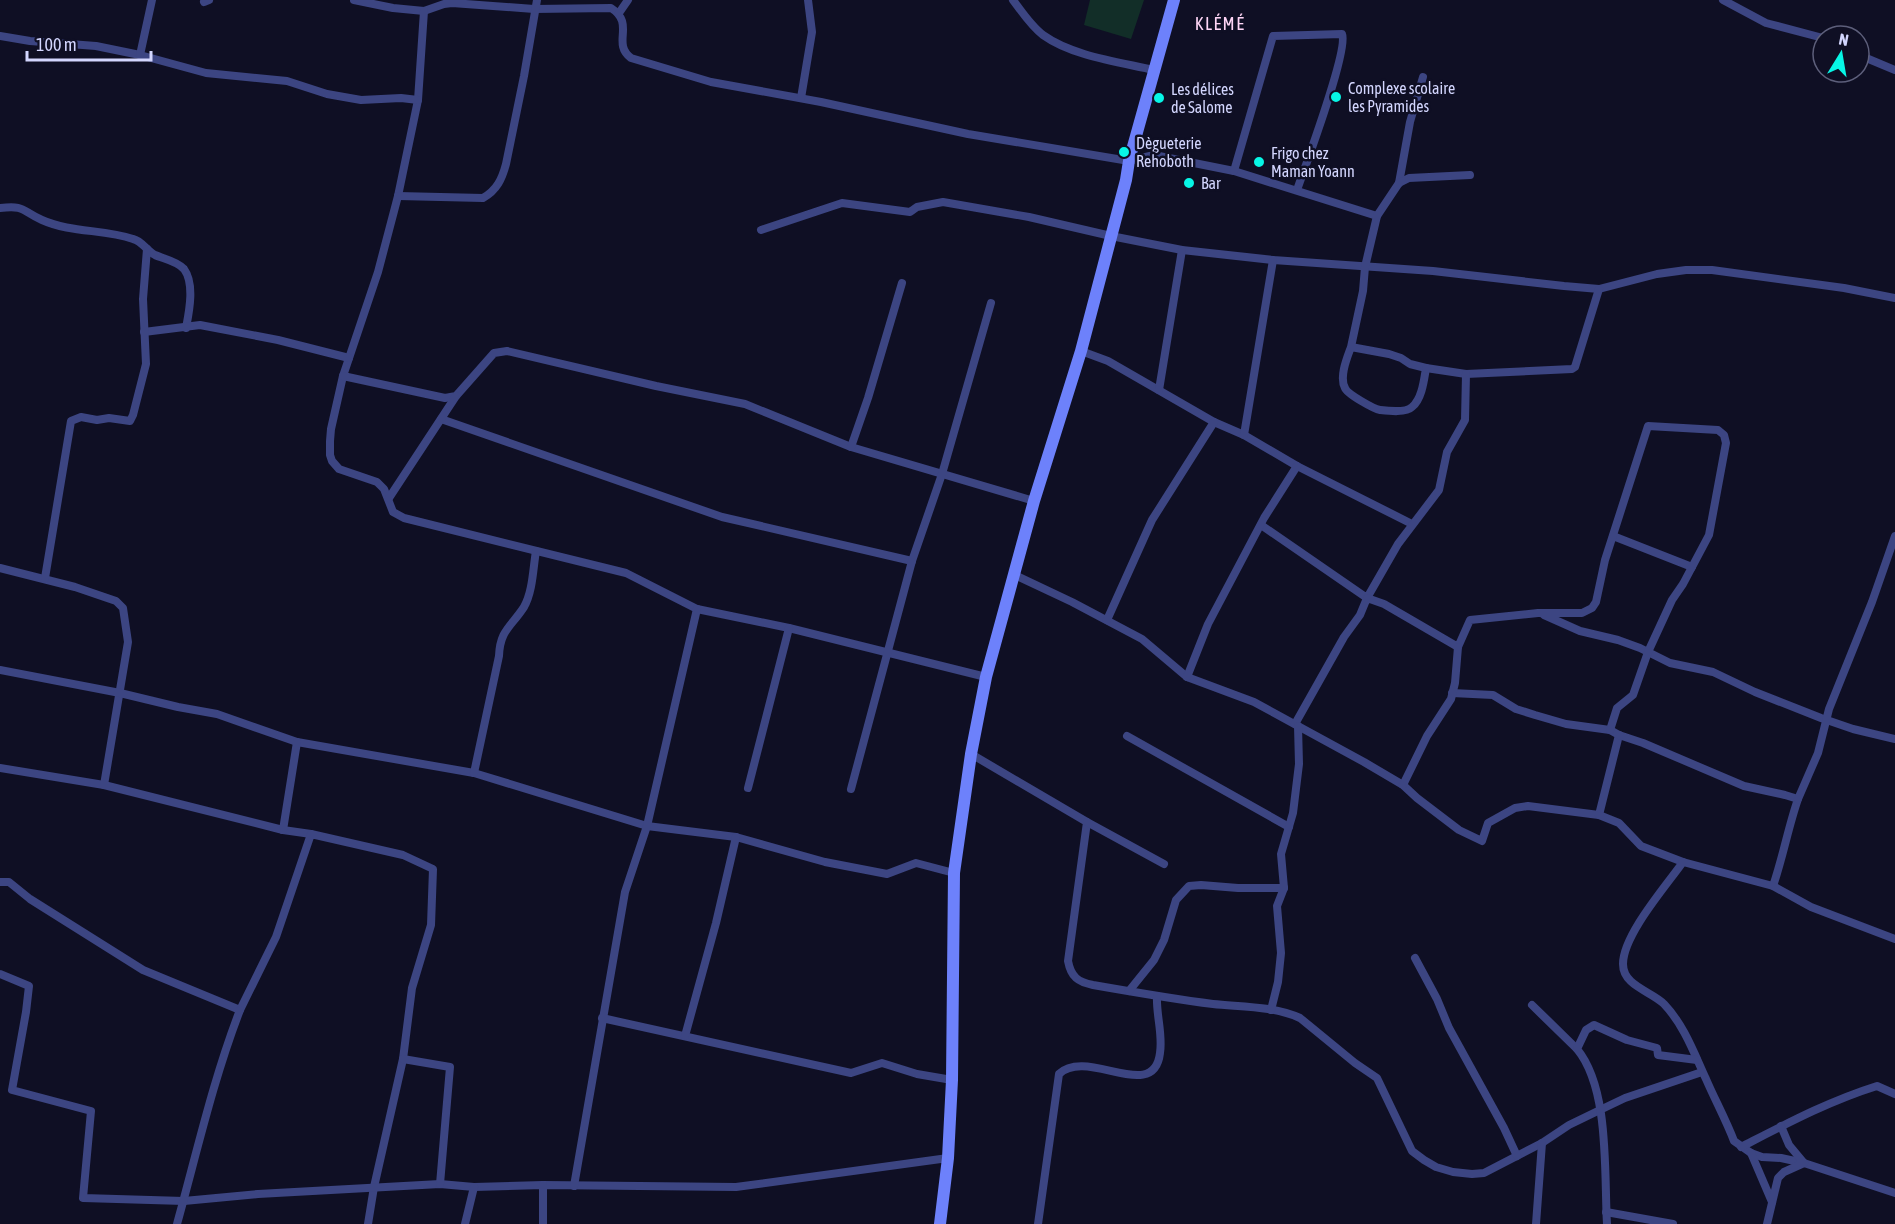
<svg xmlns="http://www.w3.org/2000/svg" width="1895" height="1224" viewBox="0 0 1895 1224" font-family="'Asap Condensed',sans-serif">
  <style>
    .green { fill: #122e28 }
    .lines { fill: none; stroke-linecap: round; stroke-linejoin: round }
    .street { stroke: #3c4582; stroke-width: 8 }
    .secondary { stroke: #6d81fb; stroke-width: 12 }
    .poi-dot { fill: #07f6e6; stroke: #0f0f24; stroke-width: 2 }
    .labels { text-anchor: middle; stroke-width: 5; stroke-linejoin: round; paint-order: stroke }
    .poi-label { font-size: 16px; fill: #d3d6fe; stroke: #0f0f24; text-anchor: start }
    .neighbourhood-label { font-size: 18px; letter-spacing: 1.5px; fill: #fed5f6; stroke: #0f0f24 }
  </style>
  <rect width="100%" height="100%" fill="#0f0f24"/>
  <path class="green" d="M 1090,0 L 1144,0 L 1131,39 L 1084,25 Z"/>
  <g class="lines">
    <g class="street">
      <path d="M 354,0 L 393,8 L 424,11 L 444,4 L 452,3 L 534,9 L 611,8 C 636,24 611,43 631,58 L 711,82 L 821,102 L 968,134 L 1129,161 L 1154,155 L 1234,171 L 1377,216"/>
      <path d="M 1013,0 C 1022,12 1031,26 1043,35 C 1072,56 1119,62 1154,70"/>
      <path d="M 1723,0 L 1766,23 L 1823,38"/>
      <path d="M 204,2 L 209,0"/>
      <path d="M 424,11 L 418,100 L 398,196 L 378,272 L 343,376 L 331,429 L 330,441 L 330,455 L 332,461 L 339,469 L 377,482 L 384,489 L 393,512 L 404,518 L 626,573 L 697,609 L 789,628 L 986,677"/>
      <path d="M 619,13 L 628,0"/>
      <path d="M 0,36 L 30,41 L 96,46 L 140,55 L 206,73 L 287,81 L 327,94 L 361,100 L 401,98 L 418,100"/>
      <path d="M 140,55 L 152,0"/>
      <path d="M 1859,55 L 1895,70"/>
      <path d="M 801,98 L 812,32 L 808,0"/>
      <path d="M 1234,171 L 1273,36 L 1342,34 C 1349,49 1305,167 1297,190"/>
      <path d="M 1399,183 L 1410,122 L 1423,77"/>
      <path d="M 398,196 L 483,198 C 497,190 502,179 506,164 L 524,76 L 537,0"/>
      <path d="M 0,208 C 26,205 21,211 42,220 C 71,233 104,229 133,239 C 142,241 147,251 155,255 C 164,259 177,261 184,269 C 195,284 189,312 186,328"/>
      <path d="M 761,230 L 842,203 L 910,212 L 917,207 L 943,202 L 1029,217 L 1111,236 L 1182,250 L 1273,260 L 1433,271 L 1564,286 L 1599,289 L 1657,274 L 1686,270 L 1712,270 L 1844,288 L 1895,298"/>
      <path d="M 144,332 L 200,325 L 278,340 L 349,358"/>
      <path d="M 1351,347 C 1347,358 1339,377 1345,388 C 1347,394 1374,409 1380,410 C 1389,411 1406,413 1412,407 C 1422,399 1424,380 1426,368 L 1410,364 L 1401,358 L 1389,354 L 1351,347 L 1363,291 L 1365,267 L 1377,216 L 1399,183 L 1409,178 L 1470,175"/>
      <path d="M 1081,351 L 1108,361 L 1214,422 L 1244,435 L 1297,466 L 1412,524"/>
      <path d="M 1426,368 L 1466,374 L 1572,369 L 1575,367 L 1599,289"/>
      <path d="M 343,376 L 445,398 L 456,396 L 494,353 L 507,351 L 656,386 L 745,404 L 851,447 L 1034,501"/>
      <path d="M 1159,390 L 1182,250"/>
      <path d="M 441,419 L 722,517 L 912,561"/>
      <path d="M 1244,435 L 1273,260"/>
      <path d="M 851,447 L 868,398 L 902,283"/>
      <path d="M 389,498 L 456,396"/>
      <path d="M 1261,525 L 1367,598 L 1398,544 L 1439,490 L 1447,452 L 1465,420 L 1466,374"/>
      <path d="M 1613,536 L 1692,567"/>
      <path d="M 0,568 L 75,587 L 116,601 L 123,608 L 128,642 L 104,785"/>
      <path d="M 1015,575 L 1072,602 L 1142,639 L 1187,677 L 1254,702 L 1364,762 L 1403,785 L 1417,798 L 1459,830 L 1482,841 L 1488,823 L 1515,808 L 1528,806 L 1599,815 L 1619,735"/>
      <path d="M 45,578 L 71,421 L 81,417 L 97,420 L 109,418 L 130,421 L 133,415 L 146,364 L 143,299 L 147,249"/>
      <path d="M 1544,615 L 1580,631 L 1618,640 L 1640,648 L 1670,663 L 1713,672 L 1755,692 L 1821,718 L 1853,729 L 1895,739"/>
      <path d="M 1107,620 L 1152,520 L 1214,422"/>
      <path d="M 0,670 L 120,693 L 178,707 L 217,714 L 297,742 L 474,773 L 647,826 L 736,837 L 825,862 L 887,874 L 916,863 L 954,873"/>
      <path d="M 1187,677 L 1208,624 L 1264,518 L 1297,466"/>
      <path d="M 1452,693 L 1493,695 L 1516,709 L 1535,715 L 1566,724 L 1610,730 L 1619,735 L 1643,743 L 1744,786 L 1785,795 L 1798,799 C 1788,828 1783,857 1773,886"/>
      <path d="M 1295,724 L 1344,637 L 1360,615 L 1367,598 L 1384,604 L 1458,647 L 1470,620 L 1538,613 L 1582,613 L 1592,608 L 1596,602 L 1605,560 L 1648,426 L 1718,430 L 1724,435 L 1726,443 L 1709,535 L 1683,584 L 1672,600 L 1648,652 L 1633,695 L 1617,708 L 1610,730"/>
      <path d="M 1127,736 L 1289,827"/>
      <path d="M 971,754 L 1087,822 L 1068,961 C 1071,977 1078,982 1093,985 C 1133,992 1173,999 1213,1004 C 1242,1007 1274,1006 1300,1018 L 1355,1063 L 1377,1078 L 1412,1151 L 1424,1160 L 1436,1167 L 1453,1172 L 1472,1174 L 1484,1173 L 1542,1143 L 1569,1125 L 1602,1109 L 1625,1098 L 1702,1072"/>
      <path d="M 0,768 L 104,785 L 283,830 L 311,834"/>
      <path d="M 474,773 L 499,656 C 500,630 511,627 524,607 C 533,591 533,568 536,551"/>
      <path d="M 1403,785 L 1427,736 L 1451,699 L 1455,683 L 1458,647"/>
      <path d="M 748,788 L 789,628"/>
      <path d="M 851,789 L 912,561 L 942,474 L 991,303"/>
      <path d="M 1798,799 L 1818,753 L 1829,709 L 1872,602 L 1895,536"/>
      <path d="M 1599,815 L 1619,823 L 1641,846 L 1683,862"/>
      <path d="M 1087,822 L 1164,864"/>
      <path d="M 283,830 L 297,742"/>
      <path d="M 0,882 L 9,882 L 30,899 L 143,970 L 240,1010 L 276,937 L 311,834 L 403,855 L 433,869 L 431,925 L 412,988 L 403,1059 L 374,1187 L 368,1224"/>
      <path d="M 1895,939 L 1811,907 L 1773,886 L 1683,862 C 1666,886 1623,935 1623,964 C 1623,986 1651,991 1664,1004 C 1684,1025 1694,1053 1706,1079 C 1715,1100 1726,1120 1734,1141 L 1751,1153 L 1762,1157 L 1781,1158 L 1804,1163 L 1895,1193"/>
      <path d="M 1415,958 L 1437,999 L 1449,1028 L 1504,1128 L 1517,1156"/>
      <path d="M 0,974 L 29,986 L 26,1012 L 12,1090 L 91,1111 L 83,1198 L 184,1201 L 258,1194 L 440,1184 L 474,1187 L 543,1185 L 736,1187 L 948,1158"/>
      <path d="M 1129,991 L 1154,960 L 1164,940 L 1176,900 L 1189,886 L 1201,885 L 1238,888 L 1284,888"/>
      <path d="M 1532,1005 L 1577,1049"/>
      <path d="M 1271,1010 L 1278,982 L 1281,953 L 1277,906 L 1284,888 L 1281,854 L 1293,813 L 1299,764 L 1298,726"/>
      <path d="M 602,1018 L 851,1073 L 882,1063 L 917,1074 L 952,1080"/>
      <path d="M 685,1036 L 716,923 L 736,837"/>
      <path d="M 403,1059 L 450,1067 L 440,1184"/>
      <path d="M 1741,1147 C 1786,1124 1829,1101 1877,1086 L 1895,1094"/>
      <path d="M 1751,1153 L 1772,1202"/>
      <path d="M 574,1186 L 625,892 L 647,826 L 697,609"/>
      <path d="M 1606,1212 L 1673,1224"/>
      <path d="M 177,1224 C 197,1152 213,1080 240,1010"/>
      <path d="M 465,1224 L 474,1187"/>
      <path d="M 543,1224 L 543,1185"/>
      <path d="M 1038,1224 L 1059,1074 C 1087,1047 1154,1104 1160,1053 C 1163,1034 1156,1015 1157,996"/>
      <path d="M 1536,1224 L 1542,1143"/>
      <path d="M 1607,1224 C 1604,1174 1610,1089 1577,1049 L 1586,1030 L 1594,1025 L 1627,1040 L 1657,1048 L 1658,1055 L 1697,1060"/>
      <path d="M 1767,1224 L 1778,1178 L 1784,1172 L 1804,1163 L 1789,1145 L 1781,1126"/>
    </g>
    <path class="secondary" d="M 940,1224 L 948,1158 L 952,1080 L 954,873 L 971,754 L 986,677 L 1034,501 L 1081,351 L 1126,180 L 1129,161 L 1174,0"/>
  </g>
  <g class="poi-dot">
    <circle cx="1336" cy="97" r="6"/>
    <circle cx="1159" cy="98" r="6"/>
    <circle cx="1124" cy="152" r="6"/>
    <circle cx="1259" cy="162" r="6"/>
    <circle cx="1189" cy="183" r="6"/>
  </g>
  <g class="labels">
    <g class="poi-label">
      <text x="1348" y="94">Complexe scolaire<tspan x="1348" dy="18">les Pyramides</tspan></text>
      <text x="1171" y="95">Les délices<tspan x="1171" dy="18">de Salome</tspan></text>
      <text x="1136" y="149">Dègueterie<tspan x="1136" dy="18">Rehoboth</tspan></text>
      <text x="1271" y="159">Frigo chez<tspan x="1271" dy="18">Maman Yoann</tspan></text>
      <text x="1201" y="189">Bar</text>
    </g>
    <g class="neighbourhood-label">
      <text x="1220" y="30">KLÉMÉ</text>
    </g>
  </g>
  <g transform="translate(1841 54) rotate(11)"><circle r="28" fill="#0f0f24" stroke="#5d5f7b" stroke-width="1.5"/>
  <path d="M0-4.5L10 22L0 15L-10 22Z" fill="#07f6e6"/>
  <text y="-9" font-size="16" font-weight="bold" text-anchor="middle" fill="#d3d6fe">N</text>
  </g>
  <path d="M27 51v9h124v-9" fill="none" stroke="#d3d6fe" stroke-width="3"/>
  <text x="36" y="51" font-size="18" fill="#d3d6fe" stroke="#0f0f24" stroke-width="4.5" paint-order="stroke">100 m</text>
</svg>
